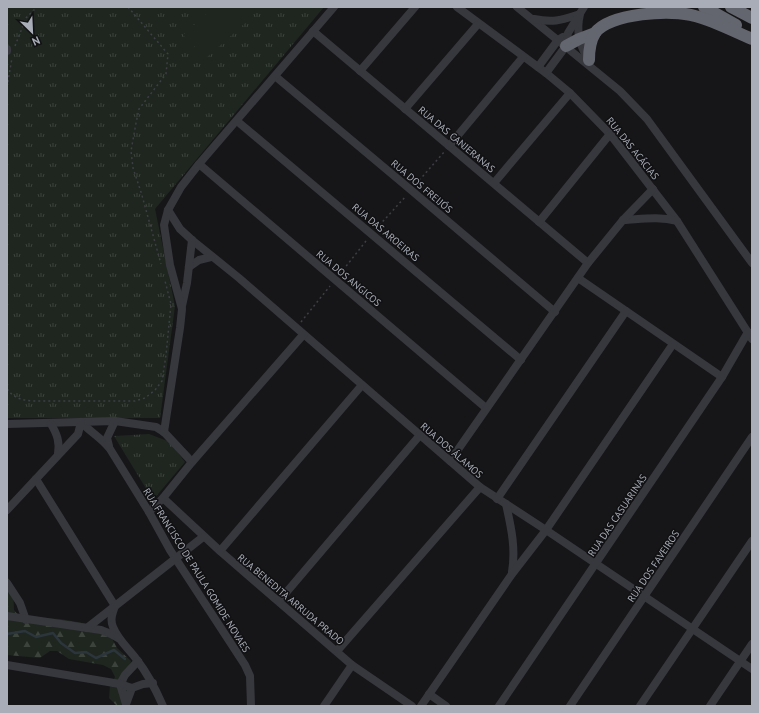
<svg xmlns="http://www.w3.org/2000/svg" width="759" height="713" viewBox="0 0 759 713" font-family="'PT Sans',sans-serif">
  <style>
    .forest { fill: url(#forest-firs) }
    .park { fill: url(#park-tufts) }
    .garden { fill: #1e261f }
    .lines { fill: none; stroke-linecap: round; stroke-linejoin: round }
    .stream { stroke: #2c353c; stroke-width: 2.5 }
    .path { stroke: #3d3f44; stroke-width: 1.5; stroke-dasharray: 2 3; stroke-linecap: butt }
    .minor { stroke: #37383d; stroke-width: 8 }
    .highway { stroke: #63666e; stroke-width: 12 }
    .labels { text-anchor: middle; stroke-width: 3; stroke-linejoin: round; paint-order: stroke }
    .street-label { font-size: 10px; fill: #a8adb8; stroke: #111113 }
  </style>
  <defs>
    <pattern id="forest-firs" width="22" height="20" patternUnits="userSpaceOnUse"><rect width="22" height="20" fill="#1e261f"/><path d="M5 1l3.5 6h-7zM16 11l3.5 6h-7z" fill="#3c433d"/></pattern>
    <pattern id="park-tufts" width="24" height="20" patternUnits="userSpaceOnUse"><rect width="24" height="20" fill="#1e261f"/><path d="M3 7l-1-3M5 7V3M7 7l1-3M15 17l-1-3M17 17v-4M19 17l1-3" fill="none" stroke="#3c433d"/></pattern>
  </defs>
  <rect width="100%" height="100%" fill="#161618"/>
  <path class="forest" d="M 7,575 L 13,588 L 14,610 L 24,622 L 43,618 L 60,619 L 83,623 L 100,628 L 109,633 L 117,648 L 131,661 L 127,676 L 127,706 L 117,706 L 109,698 L 110,686 L 115,677 L 111,669 L 103,665 L 69,659 L 57,651 L 50,651 L 40,658 L 7,655 Z"/>
  <g class="park">
    <path d="M 7,7 L 324,7 L 155,209 L 175,306 L 160,418 L 7,418 Z"/>
    <path d="M 149,434 L 170,442 L 185,462 L 153,500 L 114,436 Z"/>
  </g>
  <path class="garden" d="M 214,7 L 243,7 L 252,17 L 206,58 L 183,35 Z"/>
  <g class="lines">
    <path class="stream" d="M 7,634 L 25,631 L 36,637 L 53,633 L 61,643 L 75,653 L 86,652 L 96,658 L 114,650 L 125,659"/>
    <g class="path">
      <path d="M 128,7 L 168,54 L 166,74 L 139,109 L 136,123 L 131,151 L 133,168 L 141,192 L 161,264"/>
      <path d="M 15,46 L 26,18 L 37,7"/>
      <path d="M 7,87 L 12,58"/>
      <path d="M 416,184 L 444,152"/>
      <path d="M 376,229 L 406,196"/>
      <path d="M 340,274 L 366,241"/>
      <path d="M 301,322 L 330,286"/>
      <path d="M 7,389 C 14,398 21,400 32,401 L 135,401 L 145,398 L 155,390 L 162,381 L 166,355 L 171,304 L 165,281"/>
    </g>
    <g class="minor">
      <path d="M 457,7 L 546,73 L 570,93 L 610,134 L 677,221 L 752,339"/>
      <path d="M 517,7 L 620,91 L 647,119 L 752,263"/>
      <path d="M 534,19 C 554,23 561,20 580,14 C 576,31 579,44 588,59"/>
      <path d="M 313,31 L 588,263"/>
      <path d="M 7,49 L 7,51"/>
      <path d="M 538,67 L 558,40 L 563,37"/>
      <path d="M 360,71 L 415,7"/>
      <path d="M 546,73 L 566,46 L 568,33 L 584,7"/>
      <path d="M 275,76 L 411,190 L 555,312"/>
      <path d="M 405,109 L 478,24"/>
      <path d="M 237,121 L 521,360"/>
      <path d="M 449,146 L 523,57"/>
      <path d="M 199,164 L 486,408"/>
      <path d="M 494,183 L 570,93"/>
      <path d="M 168,210 L 180,229 L 192,240 L 239,278 L 480,487 L 546,530 L 752,669"/>
      <path d="M 623,220 C 642,219 659,216 677,221"/>
      <path d="M 539,222 L 610,134"/>
      <path d="M 189,267 L 199,260 L 211,257"/>
      <path d="M 578,278 L 722,377"/>
      <path d="M 182,306 L 187,283 L 192,240"/>
      <path d="M 81,422 C 90,432 102,438 110,449 L 149,512 L 170,550 L 245,665 L 250,676 L 251,706"/>
      <path d="M 7,424 L 115,421 L 156,427 L 164,432 L 192,462"/>
      <path d="M 51,424 C 57,434 60,442 58,454"/>
      <path d="M 164,432 L 180,328 L 182,309 L 170,265 L 164,225 L 168,210 L 181,187 L 199,164 L 334,7"/>
      <path d="M 109,446 L 107,438 L 115,421"/>
      <path d="M 450,461 L 588,263 L 623,220 L 653,189"/>
      <path d="M 36,479 L 115,606 C 112,614 110,620 113,627 C 118,640 129,649 137,660 C 148,674 156,690 163,706"/>
      <path d="M 163,498 L 220,551 L 352,665 L 412,706"/>
      <path d="M 497,499 L 626,311"/>
      <path d="M 506,504 C 511,527 516,548 512,572"/>
      <path d="M 7,510 L 78,434 L 81,422"/>
      <path d="M 149,512 L 163,498 L 192,462 L 303,335"/>
      <path d="M 220,551 L 362,385"/>
      <path d="M 7,583 L 20,603 L 26,620"/>
      <path d="M 279,601 L 420,435"/>
      <path d="M 7,616 L 101,630 L 111,634 L 118,638"/>
      <path d="M 87,628 L 203,537"/>
      <path d="M 337,651 L 480,487"/>
      <path d="M 138,661 L 125,675 L 120,684 L 126,704 L 132,688 L 143,684 L 153,683"/>
      <path d="M 7,665 L 120,684 L 132,688"/>
      <path d="M 429,694 L 446,706"/>
      <path d="M 324,706 L 352,665"/>
      <path d="M 421,706 L 512,574 L 546,530 L 673,344"/>
      <path d="M 499,706 L 722,377 L 748,332"/>
      <path d="M 570,706 L 752,437"/>
      <path d="M 640,706 L 752,541"/>
      <path d="M 710,706 L 752,644"/>
    </g>
    <g class="highway">
      <path d="M 704,7 L 736,25"/>
      <path d="M 731,7 L 752,18"/>
      <path d="M 566,46 L 579,39 L 595,33"/>
      <path d="M 589,60 C 589,51 590,41 595,33 C 609,13 673,9 695,16 C 714,21 733,31 752,39"/>
    </g>
  </g>
  <g class="labels">
    <g class="street-label">
      <text transform="translate(457 139) rotate(40)" y="4">RUA DAS CANJERANAS</text>
      <text transform="translate(633 148) rotate(51)" y="4">RUA DAS ACÁCIAS</text>
      <text transform="translate(422 186) rotate(40)" y="4">RUA DOS FREIJÓS</text>
      <text transform="translate(386 232) rotate(40)" y="4">RUA DAS AROEIRAS</text>
      <text transform="translate(349 278) rotate(40)" y="4">RUA DOS ANGICOS</text>
      <text transform="translate(452 450) rotate(41)" y="4">RUA DOS ÁLAMOS</text>
      <text transform="translate(617 515) rotate(-56)" y="4">RUA DAS CASUARINAS</text>
      <text transform="translate(653 566) rotate(-56)" y="4">RUA DOS FAVEIROS</text>
      <text transform="translate(197 570) rotate(58)" y="4">RUA FRANCISCO DE PAULA GOMIDE NOVAES</text>
      <text transform="translate(291 599) rotate(40)" y="4">RUA BENEDITA ARRUDA PRADO</text>
    </g>
  </g>
  <rect width="759" height="713" fill="none" stroke="#a8adb8" stroke-width="16"/>
  <g transform="translate(32 32) rotate(156)" stroke="#111113" stroke-width="3" paint-order="stroke">
  <path d="M0-3L7 15L0 10L-7 15Z" fill="#a8adb8"/>
  <text y="-6" font-size="11" font-weight="bold" text-anchor="middle" fill="#a8adb8">N</text>
  </g>
</svg>
